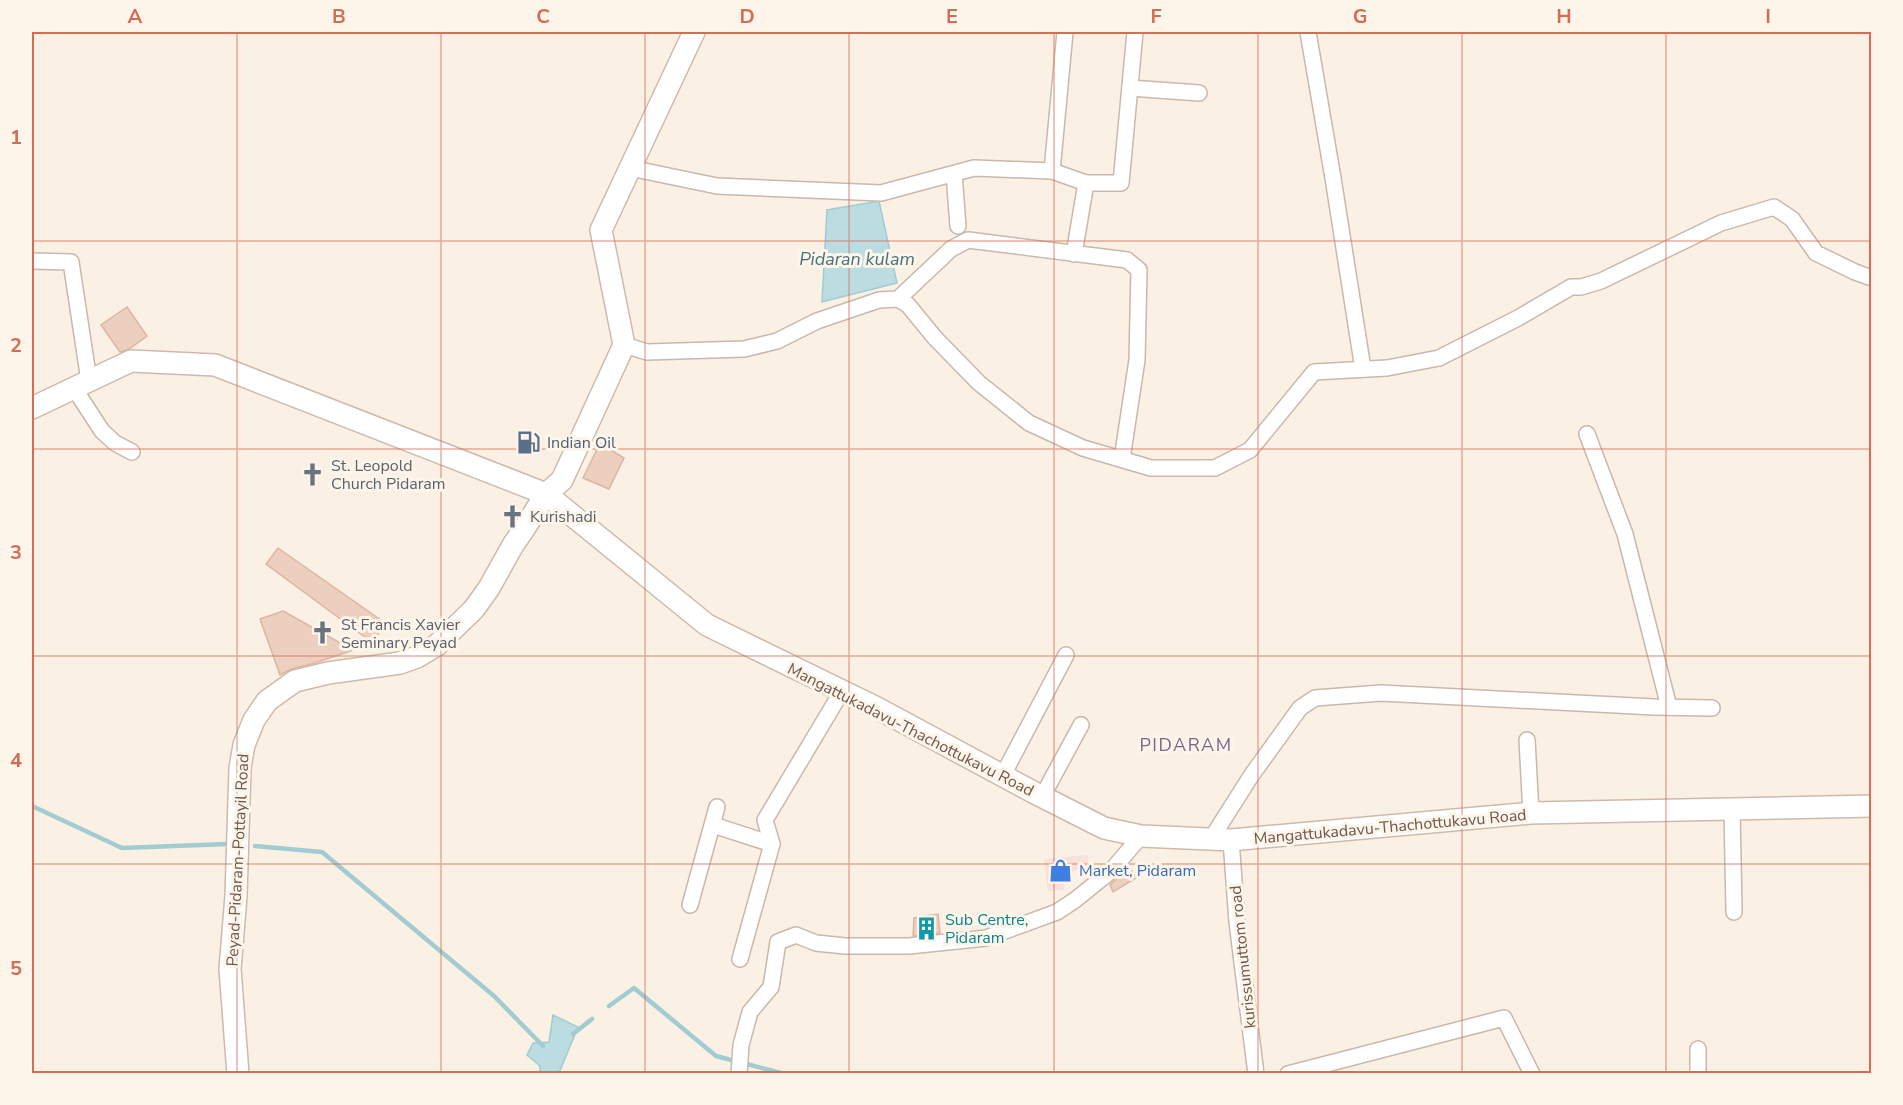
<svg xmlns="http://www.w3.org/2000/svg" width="1903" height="1105" viewBox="0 0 1903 1105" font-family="'Nunito Sans',sans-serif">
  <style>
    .commercial { fill: #f9e1d9 }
    .water { fill: #bbdde1; stroke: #a2ccd2; stroke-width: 1.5 }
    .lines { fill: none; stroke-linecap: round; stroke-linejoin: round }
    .stream { stroke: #a2ccd2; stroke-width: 4.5 }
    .building { fill: #eccfbe; stroke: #ddb6a1; stroke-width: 1.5 }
    .street-casing { stroke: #c9b8ac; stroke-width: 18 }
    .secondary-casing { stroke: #cebaac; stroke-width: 24 }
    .street { stroke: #fff; stroke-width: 15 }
    .secondary { stroke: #fff; stroke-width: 21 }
    .grid { fill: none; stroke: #d36d55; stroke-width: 1.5; stroke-opacity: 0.55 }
    .labels { text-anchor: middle; stroke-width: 6; stroke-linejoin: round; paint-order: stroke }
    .service-label { font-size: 16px; fill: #4e5e75; stroke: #fdf5ea; text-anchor: start }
    .worship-label { font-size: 16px; fill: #5b616d; stroke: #fdf5ea; text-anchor: start }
    .street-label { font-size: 16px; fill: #6f584c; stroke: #fdf5ea }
    .shop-label { font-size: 16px; fill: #366cbe; stroke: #fdf5ea; text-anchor: start }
    .culture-label { font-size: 16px; fill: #0d838f; stroke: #fdf5ea; text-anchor: start }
    .water-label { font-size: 18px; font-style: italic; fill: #45737a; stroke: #fdf5ea }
    .neighbourhood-label { font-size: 18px; letter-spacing: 1.5px; fill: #7d658c; stroke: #fdf5ea }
    .neatline { fill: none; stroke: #d36d55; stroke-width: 2 }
    .grid-label { font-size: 20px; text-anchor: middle; font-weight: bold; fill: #d36d55 }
  </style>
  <rect width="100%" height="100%" fill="#faf1e4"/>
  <path class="commercial" d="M 1088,855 L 1088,866 L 1065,874 L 1064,890 L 1048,891 L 1044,859 Z"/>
  <g class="water">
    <path d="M 879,201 L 897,283 L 822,302 L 827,210 Z"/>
    <path d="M 553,1015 L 578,1027 L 559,1073 L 540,1073 L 540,1066 L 527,1055 L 533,1043 L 549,1042 Z"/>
  </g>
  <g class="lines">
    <g class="stream">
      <path d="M 32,806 L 122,848 L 227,844"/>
      <path d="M 255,846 L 322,852 L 494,996 L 543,1046"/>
      <path d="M 609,1006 L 634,988 L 716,1056 L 785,1074"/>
      <path d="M 573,1034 L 592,1019"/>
    </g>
  </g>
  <g class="building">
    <path d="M 127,307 L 147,336 L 129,349 L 120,352 L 101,325 Z"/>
    <path d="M 600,443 L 624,458 L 609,489 L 583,478 Z"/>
    <path d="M 278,548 L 385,623 L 373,643 L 266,564 Z"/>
    <path d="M 283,611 L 353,650 L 315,663 L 292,669 L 280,675 L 260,619 Z"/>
    <path d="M 1129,866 L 1136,878 L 1113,892 L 1110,885 Z"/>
    <path d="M 938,914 L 940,933 L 913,936 L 914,918 Z"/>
  </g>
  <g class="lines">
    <defs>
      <g id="street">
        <path d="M 1308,32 L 1333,178 L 1363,369"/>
        <path d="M 1130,88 L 1199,93"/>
        <path d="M 630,168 L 717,186 L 881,193 L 974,168 L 1052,171 L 1065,32"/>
        <path d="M 1052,171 L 1086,183 L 1121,183 L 1135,32"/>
        <path d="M 954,174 L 958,226"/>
        <path d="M 1074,254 L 1086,183"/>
        <path d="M 32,261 L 71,262 L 89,381"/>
        <path d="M 898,299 L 951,249 L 968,240 L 1127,260 L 1139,270 L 1137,360 L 1122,459"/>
        <path d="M 624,345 L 647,352 L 744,349 L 777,341 L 817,321 L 879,300 L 898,299 L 908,305 L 935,338 L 979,383 L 1029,423 L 1083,448 L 1151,468 L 1215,468 L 1250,450 L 1314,372 L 1387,368 L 1439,358 L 1518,318 L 1571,287 L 1581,287 L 1601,281 L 1721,223 L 1774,207 L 1792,219 L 1816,253 L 1855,272 L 1872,278"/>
        <path d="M 74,388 L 102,431 L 115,443 L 132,452"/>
        <path d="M 1587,434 L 1625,534 L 1669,707"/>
        <path d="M 1527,740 L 1531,813"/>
        <path d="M 1003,775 L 1066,655"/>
        <path d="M 1042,797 L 1081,725"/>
        <path d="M 1732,809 L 1734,912"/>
        <path d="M 713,825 L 772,844"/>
        <path d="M 1211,839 L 1251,776 L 1300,708 L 1315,698 L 1381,693 L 1654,707 L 1712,708"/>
        <path d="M 1231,840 L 1237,922 L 1256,1074"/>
        <path d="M 690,905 L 717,807"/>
        <path d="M 740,959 L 772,844 L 765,820 L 842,691"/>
        <path d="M 739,1074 L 741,1045 L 750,1012 L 771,987 L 778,942 L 796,935 L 816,943 L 845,946 L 909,946 L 986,938 L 1057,912 L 1075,900 L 1111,871 L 1141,836"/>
        <path d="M 1288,1074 L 1504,1018 L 1532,1074"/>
        <path d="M 1698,1074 L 1698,1049"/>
      </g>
      <g id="secondary">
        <path d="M 32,408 L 131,361 L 215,365 L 546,494 L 707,625 L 877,708 L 1033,792 L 1104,828 L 1141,836 L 1231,840 L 1531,813 L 1872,806"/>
        <path d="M 238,1074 L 230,969 L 236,896 L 240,768 L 244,745 L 254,720 L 267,701 L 295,681 L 328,673 L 400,663 L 417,657 L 437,645 L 474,609 L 489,588 L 513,545 L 524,529 L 546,494 L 562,480 L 624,345 L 601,230 L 694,32"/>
      </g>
    </defs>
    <use href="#street" class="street-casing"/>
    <use href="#secondary" class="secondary-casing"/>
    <use href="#street" class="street"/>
    <use href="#secondary" class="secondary"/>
  </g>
  <path class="grid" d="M 237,32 L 237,1074M 441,32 L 441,1074M 645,32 L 645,1074M 849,32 L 849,1074M 1054,32 L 1054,1074M 1258,32 L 1258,1074M 1462,32 L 1462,1074M 1666,32 L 1666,1074M 32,241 L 1872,241M 32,449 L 1872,449M 32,656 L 1872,656M 32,864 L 1872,864"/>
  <defs>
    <symbol id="fuel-bare" viewBox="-9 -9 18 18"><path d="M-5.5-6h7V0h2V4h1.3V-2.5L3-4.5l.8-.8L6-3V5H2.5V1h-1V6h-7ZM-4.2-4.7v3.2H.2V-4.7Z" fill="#5c6f8a" stroke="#fdf5ea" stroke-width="2.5" paint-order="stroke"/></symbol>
    <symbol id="church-bare" viewBox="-9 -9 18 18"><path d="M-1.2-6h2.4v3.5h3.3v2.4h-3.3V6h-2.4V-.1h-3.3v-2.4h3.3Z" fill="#6b7280" stroke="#fdf5ea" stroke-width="2.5" paint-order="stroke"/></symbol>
    <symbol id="shop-bare" viewBox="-9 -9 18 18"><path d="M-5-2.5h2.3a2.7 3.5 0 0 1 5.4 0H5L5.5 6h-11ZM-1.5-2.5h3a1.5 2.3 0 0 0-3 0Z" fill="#3f7fe0" stroke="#fdf5ea" stroke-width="2.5" paint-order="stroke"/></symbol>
    <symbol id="building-bare" viewBox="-9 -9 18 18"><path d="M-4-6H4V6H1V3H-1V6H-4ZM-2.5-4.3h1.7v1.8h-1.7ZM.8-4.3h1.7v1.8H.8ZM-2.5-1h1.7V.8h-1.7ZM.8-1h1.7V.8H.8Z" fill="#0f9aa8" stroke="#fdf5ea" stroke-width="2.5" paint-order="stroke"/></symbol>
  </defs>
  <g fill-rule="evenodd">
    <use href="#fuel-bare" x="512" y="426" width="33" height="33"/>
    <use href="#church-bare" x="296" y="458" width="33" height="33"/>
    <use href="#church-bare" x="496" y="500" width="33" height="33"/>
    <use href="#church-bare" x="306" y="616" width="33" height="33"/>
    <use href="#shop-bare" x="1044" y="854" width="33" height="33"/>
    <use href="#building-bare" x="910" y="912" width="33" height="33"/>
  </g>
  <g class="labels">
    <g class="service-label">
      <text x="547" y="448">Indian Oil</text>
    </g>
    <g class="worship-label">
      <text x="331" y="471">St. Leopold<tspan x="331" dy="18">Church Pidaram</tspan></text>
      <text x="530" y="522">Kurishadi</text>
      <text x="341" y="630">St Francis Xavier<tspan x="341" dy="18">Seminary Peyad</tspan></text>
    </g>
    <g class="street-label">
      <text transform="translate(911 729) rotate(27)" y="6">Mangattukadavu-Thachottukavu Road</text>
      <text transform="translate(1390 826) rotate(-5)" y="6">Mangattukadavu-Thachottukavu Road</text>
      <text transform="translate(237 860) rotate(-87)" y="6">Peyad-Pidaram-Pottayil Road</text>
      <text transform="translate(1242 957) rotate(-96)" y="6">kurissumuttom road</text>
    </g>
    <g class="shop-label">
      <text x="1079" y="876">Market, Pidaram</text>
    </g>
    <g class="culture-label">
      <text x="945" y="925">Sub Centre,<tspan x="945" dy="18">Pidaram</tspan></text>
    </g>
    <g class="water-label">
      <text x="857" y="265">Pidaran kulam</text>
    </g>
    <g class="neighbourhood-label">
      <text x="1186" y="751">PIDARAM</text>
    </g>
  </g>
  <rect width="1903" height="1105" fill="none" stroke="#fdf5ea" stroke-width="66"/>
  <rect x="33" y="33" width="1837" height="1039" class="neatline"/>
  <g class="grid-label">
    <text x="135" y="23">A</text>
    <text x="339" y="23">B</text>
    <text x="543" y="23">C</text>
    <text x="747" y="23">D</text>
    <text x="952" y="23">E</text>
    <text x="1156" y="23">F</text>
    <text x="1360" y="23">G</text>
    <text x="1564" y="23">H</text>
    <text x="1768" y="23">I</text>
    <text x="16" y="144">1</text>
    <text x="16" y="352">2</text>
    <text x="16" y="559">3</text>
    <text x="16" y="767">4</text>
    <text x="16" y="975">5</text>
  </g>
</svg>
